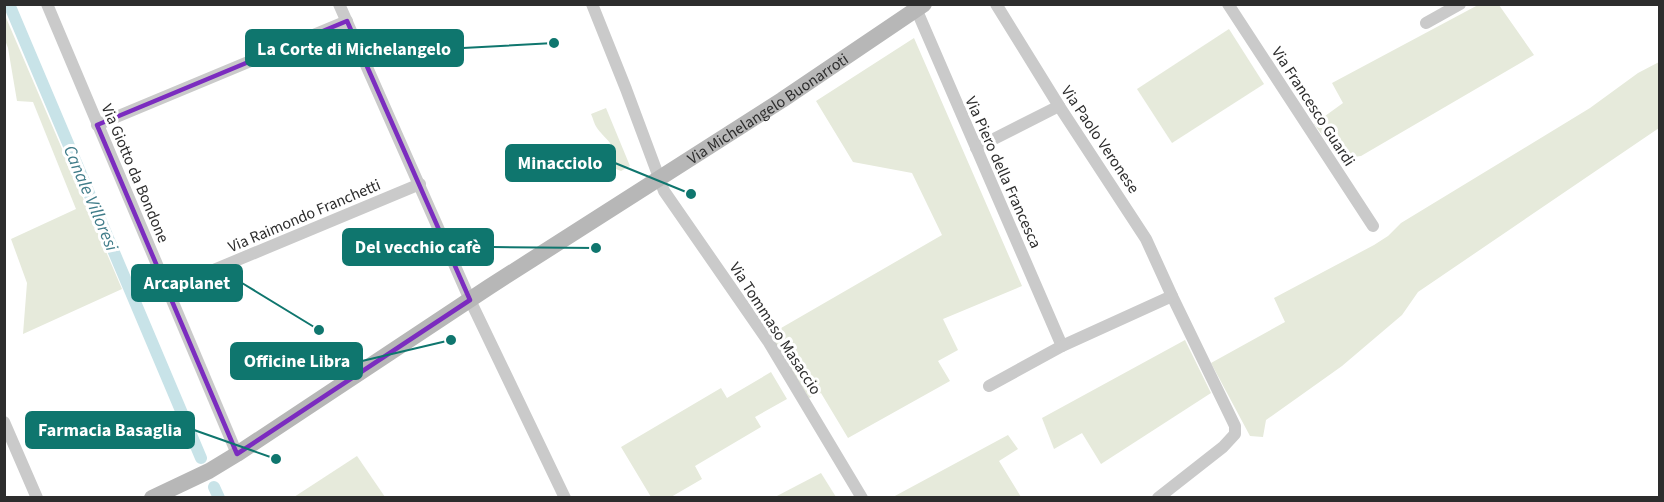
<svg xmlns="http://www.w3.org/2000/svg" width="1664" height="502" viewBox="0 0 1664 502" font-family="'Source Sans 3',sans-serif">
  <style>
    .green { fill: #e6eadb }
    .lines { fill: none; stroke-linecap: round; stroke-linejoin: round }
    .canal { stroke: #c8e3e8; stroke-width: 12 }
    .street { stroke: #cacaca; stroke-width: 12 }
    .secondary { stroke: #b7b7b7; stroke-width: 16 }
    .marked { fill: none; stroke: #7b2cbf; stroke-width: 4.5; stroke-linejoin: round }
    .labels { text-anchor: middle; stroke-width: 6; stroke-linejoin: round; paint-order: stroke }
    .street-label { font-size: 16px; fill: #2d2d2d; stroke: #fff }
    .water-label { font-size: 18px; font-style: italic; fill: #407c89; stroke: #fff }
    .leader { fill: none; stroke: #0f766e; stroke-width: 2 }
    .callout-dot { fill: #0f766e; stroke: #fff; stroke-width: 2 }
    .callout { fill: #0f766e; stroke: #0f766e; stroke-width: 2 }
    .callout-label { font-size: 18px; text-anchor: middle; font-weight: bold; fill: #fff }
  </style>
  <rect width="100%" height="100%" fill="#fff"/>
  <g class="green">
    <path d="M 1478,5 L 1499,5 L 1534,55 L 1361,156 L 1340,159 L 1314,124 L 1343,103 L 1332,83 Z"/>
    <path d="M 4,13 L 122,289 L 23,334 L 27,283 L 11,239 L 76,209 L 33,102 L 17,101 L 8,48 L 5,40 Z"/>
    <path d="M 1229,29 L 1264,84 L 1172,143 L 1137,89 Z"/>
    <path d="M 914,38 L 1022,286 L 943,319 L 958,350 L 938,361 L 950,381 L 848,438 L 821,393 L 809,398 L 769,335 L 942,235 L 912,173 L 853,162 L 816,101 Z"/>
    <path d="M 1659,62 L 1659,128 L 1418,292 L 1402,315 L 1342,366 L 1266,420 L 1263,437 L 1250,436 L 1211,363 L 1285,322 L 1274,298 L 1374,245 L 1388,236 L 1401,223 L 1590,108 L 1638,73 Z"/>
    <path d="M 606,108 L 630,166 L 621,171 L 609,166 C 619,144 608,143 597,128 C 594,124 593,118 591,114 Z"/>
    <path d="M 1185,340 L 1211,393 L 1101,464 L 1082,433 L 1054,449 L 1042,418 Z"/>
    <path d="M 771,372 L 787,399 L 755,417 L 761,427 L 695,466 L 702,479 L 671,497 L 651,497 L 621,447 L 721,388 L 727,398 Z"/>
    <path d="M 1008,435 L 1018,449 L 999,461 L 1021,497 L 893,497 Z"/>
    <path d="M 357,456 L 385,497 L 294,497 Z"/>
    <path d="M 821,473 L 836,497 L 775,497 Z"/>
  </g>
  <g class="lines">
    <g class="canal">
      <path d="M 9,4 L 201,458"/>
      <path d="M 214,487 L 219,498"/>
    </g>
    <g class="street">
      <path d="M 47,4 L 237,454"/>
      <path d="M 339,4 L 470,300 L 565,498"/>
      <path d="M 592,4 L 626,89 L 664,191 L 768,341 L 862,498"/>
      <path d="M 914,4 L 1062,346"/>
      <path d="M 996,4 L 1059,106 L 1146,239 L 1172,296 L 1235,426 L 1235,434 L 1223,447 L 1158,498"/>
      <path d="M 1228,4 L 1373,226"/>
      <path d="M 1426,23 L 1460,4"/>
      <path d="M 97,125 L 347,21"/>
      <path d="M 976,148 L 1059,106"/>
      <path d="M 168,289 L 420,184"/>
      <path d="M 989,386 L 1062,346 L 1172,296"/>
      <path d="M 4,422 L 37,498"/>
    </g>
    <path class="secondary" id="s1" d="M 152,498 L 209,471 L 237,454 L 489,287 L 782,100 L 924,4"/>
  </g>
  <path class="marked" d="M 347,21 L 470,300 L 237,454 L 97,125 Z"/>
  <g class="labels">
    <g class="street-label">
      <text transform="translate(1314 106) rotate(57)" y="6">Via Francesco Guardi</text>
      <text dy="6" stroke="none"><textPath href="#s1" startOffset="729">Via Michelangelo Buonarroti</textPath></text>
      <text transform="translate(1101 139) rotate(56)" y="6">Via Paolo Veronese</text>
      <text transform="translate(1004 172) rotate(66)" y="6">Via Piero della Francesca</text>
      <text transform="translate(136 173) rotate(67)" y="6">Via Giotto da Bondone</text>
      <text transform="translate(304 215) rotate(-23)" y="6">Via Raimondo Franchetti</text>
      <text transform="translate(776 328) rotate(57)" y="6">Via Tommaso Masaccio</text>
    </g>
    <g class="water-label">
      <text transform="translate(91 198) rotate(67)" y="6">Canale Villoresi</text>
    </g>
  </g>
  <path class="leader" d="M554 43L463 48M691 194L615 163M596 248L493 247M319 330L242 283M451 340L362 361M276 459L194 430"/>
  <g class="callout-dot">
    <circle cx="554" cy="43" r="6"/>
    <circle cx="691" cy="194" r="6"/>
    <circle cx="596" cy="248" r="6"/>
    <circle cx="319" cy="330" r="6"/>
    <circle cx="451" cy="340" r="6"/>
    <circle cx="276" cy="459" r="6"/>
  </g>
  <g class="callout">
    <rect x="246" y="30" width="217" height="36" rx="6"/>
    <rect x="506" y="145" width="109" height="36" rx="6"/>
    <rect x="343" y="229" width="150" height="36" rx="6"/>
    <rect x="132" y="265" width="110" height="36" rx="6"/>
    <rect x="231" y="343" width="131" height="36" rx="6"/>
    <rect x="26" y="412" width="168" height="36" rx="6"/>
  </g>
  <g class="callout-label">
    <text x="354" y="55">La Corte di Michelangelo</text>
    <text x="560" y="169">Minacciolo</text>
    <text x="418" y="253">Del vecchio cafè</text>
    <text x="187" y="289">Arcaplanet</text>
    <text x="297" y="367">Officine Libra</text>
    <text x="110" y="436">Farmacia Basaglia</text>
  </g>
  <rect width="1664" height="502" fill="none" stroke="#2d2d2d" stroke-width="12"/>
</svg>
